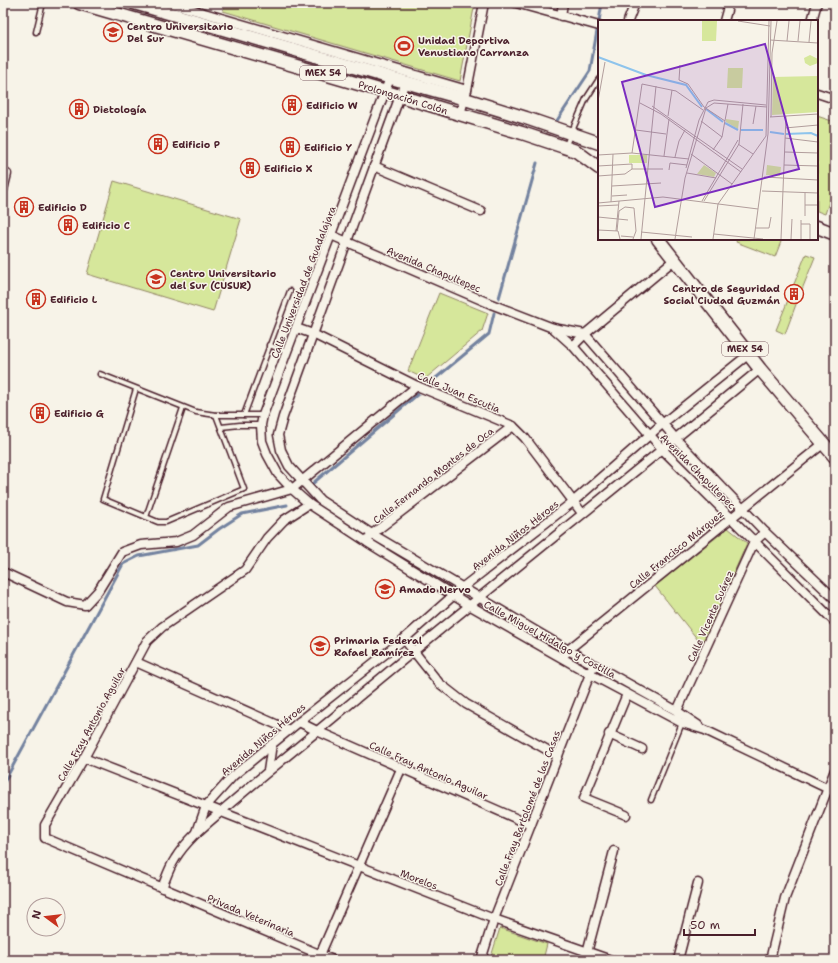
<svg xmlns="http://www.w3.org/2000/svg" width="838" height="963" viewBox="0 0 838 963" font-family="'Shantell Sans',sans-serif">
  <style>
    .green { fill: #d6e79b; stroke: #908363 }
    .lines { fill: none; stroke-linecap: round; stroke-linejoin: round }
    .stream { stroke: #73829f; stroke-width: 3 }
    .lane-casing { stroke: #4a1f2b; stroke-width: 7 }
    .street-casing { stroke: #4a1f2b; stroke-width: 11 }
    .primary-casing { stroke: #4a1f2b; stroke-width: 15 }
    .lane { stroke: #f7f3e8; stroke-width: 4 }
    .street { stroke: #f7f3e8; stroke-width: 8 }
    .primary { stroke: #f7f3e8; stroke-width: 12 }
    .labels { text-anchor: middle; stroke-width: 3; stroke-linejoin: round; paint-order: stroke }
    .shield { fill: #f7f3e8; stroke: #7e5f64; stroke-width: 1 }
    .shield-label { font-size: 9px; font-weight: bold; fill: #4a1f2b }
    .poi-label { font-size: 10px; font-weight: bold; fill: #4a1f2b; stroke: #f7f3e8; text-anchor: start }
    .street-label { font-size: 10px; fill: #4a1f2b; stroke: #f7f3e8 }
    .inset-river { fill: none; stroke: #8ec4ec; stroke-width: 2 }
    .inset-road { fill: none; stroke: #b29e9c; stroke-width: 1 }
    .view { fill: #7b2cbf; fill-opacity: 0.15; stroke: #7b2cbf; stroke-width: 2 }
    .inset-edge { fill: none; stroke: #4a1f2b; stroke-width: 2 }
  </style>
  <rect width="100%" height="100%" fill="#f7f3e8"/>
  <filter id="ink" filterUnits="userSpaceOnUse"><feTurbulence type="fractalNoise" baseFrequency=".025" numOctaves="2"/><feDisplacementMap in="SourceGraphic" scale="8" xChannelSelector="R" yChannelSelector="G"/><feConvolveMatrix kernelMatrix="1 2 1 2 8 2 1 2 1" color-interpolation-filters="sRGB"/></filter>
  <g filter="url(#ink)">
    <g class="green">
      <path d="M 225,3 L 475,3 L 460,81 L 223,11 Z"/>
      <path d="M 817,116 L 835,122 L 835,184 L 825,214 L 817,211 Z"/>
      <path d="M 114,181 L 241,219 L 213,312 L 87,274 Z"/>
      <path d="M 737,239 L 782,239 L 775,257 L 736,242 Z"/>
      <path d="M 806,254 L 815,257 L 801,292 L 792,289 Z"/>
      <path d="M 439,293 L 488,313 L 482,331 L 425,379 L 408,371 Z"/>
      <path d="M 790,295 L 798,299 L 785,334 L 776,330 Z"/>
      <path d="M 728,528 L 747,543 L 702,645 L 655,586 Z"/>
      <path d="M 500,928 L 547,944 L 543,960 L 490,960 Z"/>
    </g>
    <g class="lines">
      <g class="stream">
        <path d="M 599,21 L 602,3"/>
        <path d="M 556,122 L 590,71 L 597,31"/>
        <path d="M 499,298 L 537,163"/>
        <path d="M 430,383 L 489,334 L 494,313"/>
        <path d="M 312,484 L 418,394"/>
        <path d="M 3,784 L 123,564 L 139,556 L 198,545 L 219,529 L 242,514 L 287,505"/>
      </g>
      <defs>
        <g id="lane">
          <path d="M 36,32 L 43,3"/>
          <path d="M 565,147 L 586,99 L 599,79"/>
          <path d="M 269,345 L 287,352"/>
          <path d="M 100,374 L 196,412 L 216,415 L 263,415"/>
          <path d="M 136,389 L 103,499 L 158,522 L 166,522 L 244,489 L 216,415"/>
          <path d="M 244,415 L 290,291"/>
          <path d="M 221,427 L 240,425 L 261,425"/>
          <path d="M 146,517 L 183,408"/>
          <path d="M 651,800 L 682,723"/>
        </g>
        <g id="street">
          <path d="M 170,3 L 467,90"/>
          <path d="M 516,3 L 599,26"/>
          <path d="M 561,16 L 563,3"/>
          <path d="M 628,21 L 635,3"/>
          <path d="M 724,21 L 729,3"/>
          <path d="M 812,21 L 817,3"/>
          <path d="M 390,78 L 263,415 L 261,425 L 262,441 L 267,454 L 278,474 L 292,489 L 309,504 L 367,542 L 469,605 L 590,674 L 682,723 L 705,730 L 835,792"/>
          <path d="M 405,82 L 283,417 L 278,435 L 281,450 L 289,466 L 320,500 L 372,534 L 568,650 L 677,711 L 698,725"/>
          <path d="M 817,93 L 835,99"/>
          <path d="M 460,114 L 467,90 L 484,3"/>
          <path d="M 374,166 L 481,211"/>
          <path d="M 3,190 L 7,174"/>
          <path d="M 331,235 L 491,304 L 553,328 L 585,334 L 676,439 L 765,532 L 835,599"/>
          <path d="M 296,328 L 313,334 L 417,386 L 513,426 L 525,438 L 582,513"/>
          <path d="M 553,328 L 573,346 L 663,450 L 835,622"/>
          <path d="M 573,346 L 585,334 L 674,260"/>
          <path d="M 309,504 L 284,520 L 267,538 L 245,570 L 162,627 L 147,641 L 84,758 L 45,825 L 45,838 L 333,960"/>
          <path d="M 370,537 L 372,534 L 513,426"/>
          <path d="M 3,572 L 67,602 L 85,605 L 98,591 L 122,552 L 141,545 L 176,542 L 193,535 L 229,507 L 292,489 L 417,386"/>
          <path d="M 404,639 L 439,683 L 466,704 L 558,756"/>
          <path d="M 566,653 L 568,650 L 824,443"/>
          <path d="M 136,662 L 289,730"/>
          <path d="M 679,715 L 677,711 L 754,542 L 765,532"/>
          <path d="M 299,722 L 317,731 L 531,825"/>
          <path d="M 609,734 L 642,749"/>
          <path d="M 84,758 L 494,919 L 611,960"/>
          <path d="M 268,771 L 272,744"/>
          <path d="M 626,815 L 584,798 L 627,694"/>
          <path d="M 197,832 L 206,806 L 233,776 L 299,722 L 404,639 L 463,587 L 574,501 L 662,424 L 749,354"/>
          <path d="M 162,888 C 166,878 169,868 175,859 C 188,838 208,823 225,808 C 261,777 297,748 333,718 C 474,600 619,486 760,369"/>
          <path d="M 320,955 L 401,769"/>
          <path d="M 481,960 L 494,919 L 592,669"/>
          <path d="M 585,960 L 614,851"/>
          <path d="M 678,960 L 698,883"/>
          <path d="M 770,960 L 785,898 L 835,770"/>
        </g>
        <g id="primary">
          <path d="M 79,3 L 400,96 L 522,133 L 576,151 L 599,168"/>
          <path d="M 134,3 L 405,82 L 465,99 L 526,118 L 599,143"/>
          <path d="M 817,227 L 835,234"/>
          <path d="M 658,239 L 760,369 L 835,457"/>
        </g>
      </defs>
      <use href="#lane" class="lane-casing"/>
      <use href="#street" class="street-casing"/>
      <use href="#primary" class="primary-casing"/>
      <use href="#lane" class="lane"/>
      <use href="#street" class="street"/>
      <use href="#primary" class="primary"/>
    </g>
  </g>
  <defs>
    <symbol id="university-ring" viewBox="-11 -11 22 22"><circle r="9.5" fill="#f7f3e8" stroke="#c8321e" stroke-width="1.5"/><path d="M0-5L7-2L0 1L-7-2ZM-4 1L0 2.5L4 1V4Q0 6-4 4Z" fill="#c8321e"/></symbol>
    <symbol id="stadium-ring" viewBox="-11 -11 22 22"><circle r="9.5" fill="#f7f3e8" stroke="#c8321e" stroke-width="1.5"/><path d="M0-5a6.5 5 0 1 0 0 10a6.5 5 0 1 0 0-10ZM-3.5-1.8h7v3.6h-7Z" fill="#c8321e"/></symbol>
    <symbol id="building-ring" viewBox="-11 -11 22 22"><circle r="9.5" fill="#f7f3e8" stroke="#c8321e" stroke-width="1.5"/><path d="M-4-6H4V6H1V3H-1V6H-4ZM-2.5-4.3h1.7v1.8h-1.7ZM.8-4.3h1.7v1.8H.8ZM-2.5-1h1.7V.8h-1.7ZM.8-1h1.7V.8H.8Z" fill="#c8321e"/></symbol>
    <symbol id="school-ring" viewBox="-11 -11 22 22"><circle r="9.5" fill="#f7f3e8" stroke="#c8321e" stroke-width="1.5"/><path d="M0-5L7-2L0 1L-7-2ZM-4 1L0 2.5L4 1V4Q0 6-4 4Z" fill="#c8321e"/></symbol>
  </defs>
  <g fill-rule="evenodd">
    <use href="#university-ring" x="102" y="21" width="22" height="22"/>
    <use href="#stadium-ring" x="393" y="35" width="22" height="22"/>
    <use href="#building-ring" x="281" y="94" width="22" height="22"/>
    <use href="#building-ring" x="68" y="98" width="22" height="22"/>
    <use href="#building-ring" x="147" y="133" width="22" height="22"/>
    <use href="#building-ring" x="279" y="136" width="22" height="22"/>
    <use href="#building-ring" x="239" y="157" width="22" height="22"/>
    <use href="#building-ring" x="13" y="196" width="22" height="22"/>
    <use href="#building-ring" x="57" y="214" width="22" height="22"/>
    <use href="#university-ring" x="145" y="268" width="22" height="22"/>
    <use href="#building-ring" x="783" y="283" width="22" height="22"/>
    <use href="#building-ring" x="25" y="288" width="22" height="22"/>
    <use href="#building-ring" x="29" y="402" width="22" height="22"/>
    <use href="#school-ring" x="374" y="578" width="22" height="22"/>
    <use href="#school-ring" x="309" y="635" width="22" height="22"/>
  </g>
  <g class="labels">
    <g class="shield">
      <rect x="300" y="66" width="46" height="14" rx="3"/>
      <rect x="722" y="342" width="46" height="14" rx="3"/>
    </g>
    <g class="shield-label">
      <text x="323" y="76">MEX 54</text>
      <text x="745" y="352">MEX 54</text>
    </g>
    <g class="poi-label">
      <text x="127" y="30">Centro Universitario<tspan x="127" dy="12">Del Sur</tspan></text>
      <text x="418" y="44">Unidad Deportiva<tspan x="418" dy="12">Venustiano Carranza</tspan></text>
      <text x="306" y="109">Edificio W</text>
      <text x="93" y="113">Dietología</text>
      <text x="172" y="148">Edificio P</text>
      <text x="304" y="151">Edificio Y</text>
      <text x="264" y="172">Edificio X</text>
      <text x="38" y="211">Edificio D</text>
      <text x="82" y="229">Edificio C</text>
      <text x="170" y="277">Centro Universitario<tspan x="170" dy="12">del Sur (CUSUR)</tspan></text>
      <text x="780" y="292" text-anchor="end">Centro de Seguridad<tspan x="780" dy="12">Social Ciudad Guzmán</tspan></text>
      <text x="50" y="303">Edificio L</text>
      <text x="54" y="417">Edificio G</text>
      <text x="399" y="593">Amado Nervo</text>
      <text x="334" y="644">Primaria Federal<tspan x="334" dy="12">Rafael Ramírez</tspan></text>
    </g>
    <g class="street-label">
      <text transform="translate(403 97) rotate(17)" y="4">Prolongación Colón</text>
      <text transform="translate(434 269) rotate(23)" y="4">Avenida Chapultepec</text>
      <text transform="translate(303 282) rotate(-69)" y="4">Calle Universidad de Guadalajara</text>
      <text transform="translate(459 392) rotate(23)" y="4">Calle Juan Escutia</text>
      <text transform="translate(698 471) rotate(45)" y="4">Avenida Chapultepec</text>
      <text transform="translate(433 475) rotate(-38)" y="4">Calle Fernando Montes de Oca</text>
      <text transform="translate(515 535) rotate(-38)" y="4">Avenida Niños Héroes</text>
      <text transform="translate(676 549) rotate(-39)" y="4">Calle Francisco Márquez</text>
      <text transform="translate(710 616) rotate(-66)" y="4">Calle Vicente Suárez</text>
      <text transform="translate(550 639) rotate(29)" y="4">Calle Miguel Hidalgo y Costilla</text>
      <text transform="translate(91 724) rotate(-61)" y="4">Calle Fray Antonio Aguilar</text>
      <text transform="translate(263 739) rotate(-40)" y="4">Avenida Niños Héroes</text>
      <text transform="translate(429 770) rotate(24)" y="4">Calle Fray Antonio Aguilar</text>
      <text transform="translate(527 808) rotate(-69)" y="4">Calle Fray Bartolomé de las Casas</text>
      <text transform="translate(419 879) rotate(21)" y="4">Morelos</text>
      <text transform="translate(251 915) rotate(23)" y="4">Privada Veterinaria</text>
    </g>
  </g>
  <g transform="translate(598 20)">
    <rect width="220" height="220" fill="#f7f3e8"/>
    <path d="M 104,1 L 119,1 L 118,21 L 104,21 ZM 212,35 L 220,39 L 220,43 L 212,46 L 207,43 L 206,38 ZM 130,48 L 145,48 L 144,68 L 129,68 ZM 220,56 L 220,92 L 174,95 L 175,57 ZM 128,99 L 141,101 L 140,109 L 128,102 ZM 31,135 L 49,135 L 49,143 L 31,143 ZM 106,145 L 118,153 L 116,157 L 99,154 ZM 169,145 L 183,147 L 182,156 L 168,155 Z" fill="#d6e79b"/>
    <path class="inset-river" d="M 0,37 L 48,55 L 88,65 L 104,87M 108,89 L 125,102M 127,103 L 140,110M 143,110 L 165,110M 172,112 L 186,114M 188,114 L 213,113 L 220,116"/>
    <path class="inset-road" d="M 140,1 L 172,6M 172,20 L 220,23M 189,21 L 191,1M 200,21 L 202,1M 211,22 L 213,1M 82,45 L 81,60 L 90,64 L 106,87 L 127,101M 0,81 L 7,42M 42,83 L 63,94 L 143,152M 54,86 L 144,149M 70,96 L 74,70M 172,97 L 220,94M 173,97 L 174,33 L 179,1M 103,101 L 124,117M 155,104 L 158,86M 187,108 L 220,105M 38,110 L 68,114M 187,118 L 220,122M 140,124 L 155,134M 115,130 L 124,117 L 130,84M 187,132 L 220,133M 34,133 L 44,64 L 78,71 L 105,90M 93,134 L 134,164M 0,135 L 34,133 L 91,139M 66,136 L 71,99M 77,137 L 81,121 L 87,110M 186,145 L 220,146M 0,146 L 34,144 L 34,149M 88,148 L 101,100 L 110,82 L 116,80 L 168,85M 34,149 L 65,149M 71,150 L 72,143 L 89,145M 89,153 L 118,158M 0,156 L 27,154 L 34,149M 166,157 L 220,160M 14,166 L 63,163M 164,171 L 220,173M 207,172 L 207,196M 14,176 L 29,175M 104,181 L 140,120M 106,181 L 141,124 L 145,84M 13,182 L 15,134M 0,183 L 65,177 L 160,189M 207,185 L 220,185M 0,186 L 20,185M 0,197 L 30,200M 203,204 L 212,204 L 212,219M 158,208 L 171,208 L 173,197M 0,210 L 20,211 L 22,219M 18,211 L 21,181M 19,211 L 21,191 L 27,187 L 36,188 L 38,211 L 35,219M 43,212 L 94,217M 116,214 L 165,219M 23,216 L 35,217M 43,219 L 58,66M 77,219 L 87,158 L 108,88 L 116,83 L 169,87M 115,219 L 120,184 L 168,116 L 171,1M 156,219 L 170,114 L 173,1M 183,219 L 188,96M 193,219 L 194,199M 203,219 L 203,200"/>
    <path class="view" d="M 167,24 L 201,149 L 57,187 L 24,62 Z"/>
    <rect width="220" height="220" class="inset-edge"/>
  </g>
  <rect width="838" height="963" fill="none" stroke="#f7f3e8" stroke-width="16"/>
  <rect x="8" y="8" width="822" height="947" fill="none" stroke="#4a1f2b" stroke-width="1.5" filter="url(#ink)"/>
  <g transform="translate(46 917) rotate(285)"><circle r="19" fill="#f7f3e8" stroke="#b29e9c"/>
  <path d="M0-3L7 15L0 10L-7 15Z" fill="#c8321e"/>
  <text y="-6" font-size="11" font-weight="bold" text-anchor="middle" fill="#4a1f2b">N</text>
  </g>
  <path d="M684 929v6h71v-6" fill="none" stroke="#4a1f2b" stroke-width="2"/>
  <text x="690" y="929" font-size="12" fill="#4a1f2b" stroke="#f7f3e8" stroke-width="3" paint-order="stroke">50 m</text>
</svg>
